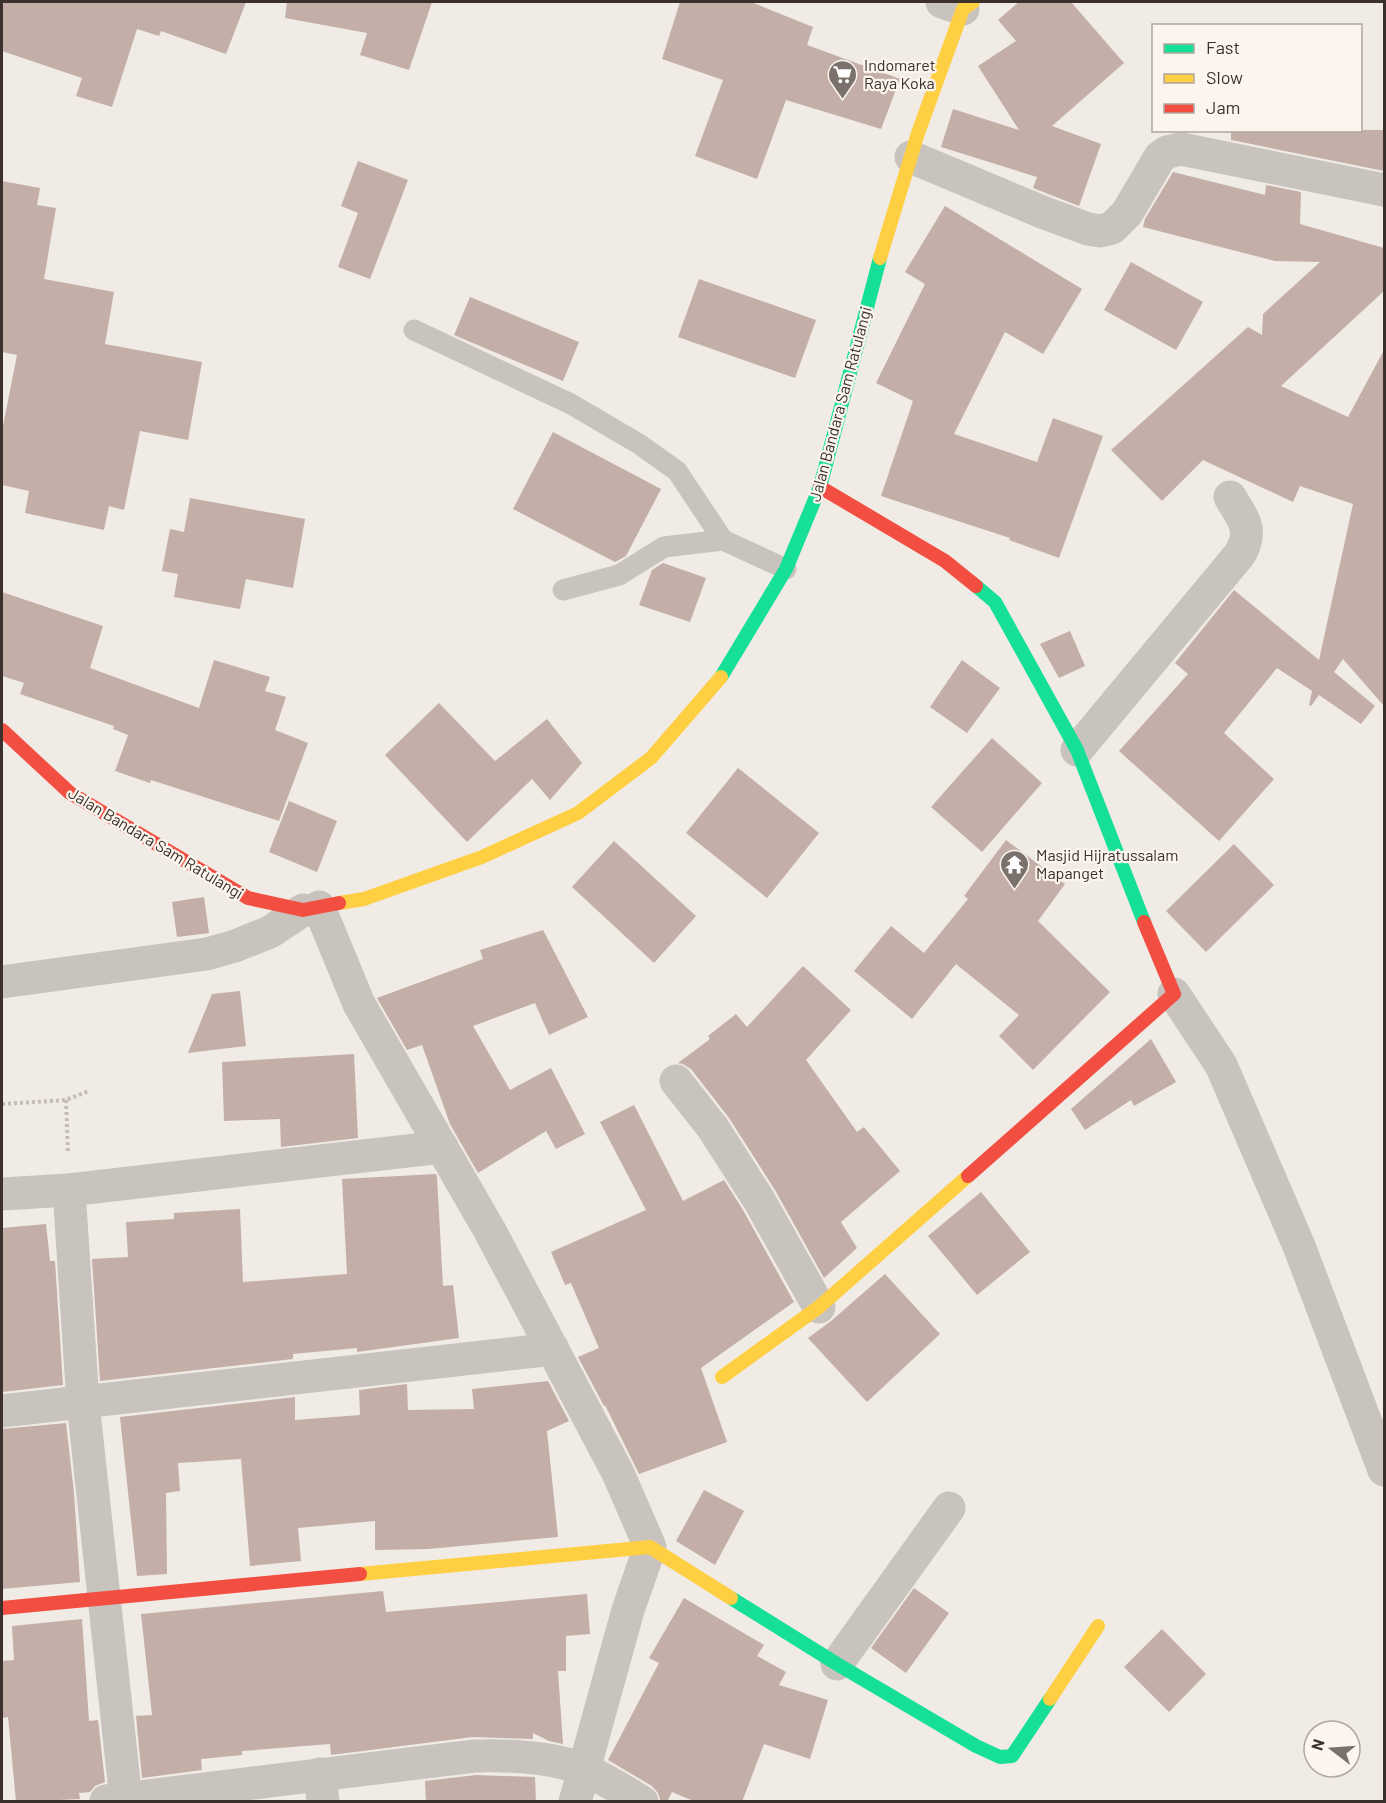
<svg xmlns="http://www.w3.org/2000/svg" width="1386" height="1803" viewBox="0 0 1386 1803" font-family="Barlow,sans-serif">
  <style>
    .building { fill: #c3afa7 }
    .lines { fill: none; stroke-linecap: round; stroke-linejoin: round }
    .path { stroke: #c2bbb6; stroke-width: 4; stroke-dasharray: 3 3; stroke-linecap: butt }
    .lane { stroke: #c9c3be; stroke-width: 21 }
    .street { stroke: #c9c3be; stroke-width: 33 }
    .fast { stroke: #16e098; stroke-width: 14 }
    .slow { stroke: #ffcf43; stroke-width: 14 }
    .jam { stroke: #f24e42; stroke-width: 14 }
    .labels { text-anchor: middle; stroke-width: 4.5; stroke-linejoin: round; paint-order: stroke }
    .poi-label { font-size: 16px; fill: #3b302b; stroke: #fbf5ee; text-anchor: start }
    .street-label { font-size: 16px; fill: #3b302b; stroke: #fbf5ee }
  </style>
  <rect width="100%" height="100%" fill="#f0ebe5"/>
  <g class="building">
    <path d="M 2,2 L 246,2 L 226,54 L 161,31 L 159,36 L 137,29 L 112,107 L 76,96 L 82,78 L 2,51 Z"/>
    <path d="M 287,2 L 432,2 L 409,70 L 360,55 L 367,33 L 285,18 Z"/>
    <path d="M 680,2 L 751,2 L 813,27 L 807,45 L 900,79 L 881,129 L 786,100 L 757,179 L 695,156 L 723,80 L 662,59 Z"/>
    <path d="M 1019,2 L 1071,2 L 1124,63 L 1052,126 L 1101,144 L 1079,206 L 1033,188 L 1037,177 L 941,147 L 953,109 L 1019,130 L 978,66 L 1016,41 L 998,20 Z"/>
    <path d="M 1231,130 L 1384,130 L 1384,171 L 1231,140 Z"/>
    <path d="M 358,161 L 408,180 L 370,279 L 338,267 L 358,213 L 341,206 Z"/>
    <path d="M 1173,172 L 1265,195 L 1266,185 L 1301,192 L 1300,224 L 1384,248 L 1384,291 L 1281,386 L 1348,417 L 1384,350 L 1384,706 L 1343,659 L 1334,672 L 1375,706 L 1361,724 L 1319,695 L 1311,706 L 1309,705 L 1312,691 L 1277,668 L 1224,733 L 1274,779 L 1219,841 L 1119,751 L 1188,674 L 1175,663 L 1234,590 L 1319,660 L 1353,504 L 1300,486 L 1293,502 L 1203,460 L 1162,501 L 1111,450 L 1248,327 L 1262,335 L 1263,314 L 1320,262 L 1275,261 L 1143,227 L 1145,219 Z"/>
    <path d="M 2,181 L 40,188 L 37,205 L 56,208 L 44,279 L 114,292 L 105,344 L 202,362 L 188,440 L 140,431 L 124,510 L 109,506 L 104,530 L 25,513 L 29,491 L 2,485 L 2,431 L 17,355 L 2,352 Z"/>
    <path d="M 945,206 L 1082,289 L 1043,354 L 1005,332 L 954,434 L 1037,462 L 1053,418 L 1103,436 L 1059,558 L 1009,540 L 1010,538 L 881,496 L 913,401 L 876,383 L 925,284 L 905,272 Z"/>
    <path d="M 1131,262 L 1203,302 L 1176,350 L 1104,310 Z"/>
    <path d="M 699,279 L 816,320 L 795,378 L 678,337 Z"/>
    <path d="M 470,297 L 579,342 L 563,381 L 454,335 Z"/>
    <path d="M 553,432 L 661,489 L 626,556 L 615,562 L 513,509 Z"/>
    <path d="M 190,498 L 305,519 L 293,588 L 246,579 L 240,609 L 174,597 L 178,574 L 162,571 L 170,529 L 184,532 Z"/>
    <path d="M 663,563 L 706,578 L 690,622 L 639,605 L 652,570 Z"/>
    <path d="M 2,592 L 103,626 L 90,668 L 199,708 L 214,660 L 270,677 L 265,691 L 286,697 L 275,730 L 308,743 L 279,821 L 151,780 L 150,783 L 115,771 L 128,735 L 113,729 L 114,726 L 20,694 L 24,683 L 2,676 Z"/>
    <path d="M 1070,631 L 1085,666 L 1059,678 L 1040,644 Z"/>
    <path d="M 962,660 L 1000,688 L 967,733 L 930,707 Z"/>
    <path d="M 439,703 L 495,761 L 547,719 L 582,763 L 550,800 L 532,779 L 467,842 L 385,755 Z"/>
    <path d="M 992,738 L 1042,783 L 982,852 L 931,807 Z"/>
    <path d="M 738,768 L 819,833 L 767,898 L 686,833 Z"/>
    <path d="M 289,801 L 337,821 L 317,872 L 269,852 Z"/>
    <path d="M 1006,840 L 1065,884 L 1038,921 L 1110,992 L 1033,1070 L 999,1036 L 1019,1015 L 956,964 L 912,1019 L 854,971 L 891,926 L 924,953 L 968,899 L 964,896 Z"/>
    <path d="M 614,841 L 696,916 L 654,963 L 572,887 Z"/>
    <path d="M 1234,844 L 1274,885 L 1206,952 L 1166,911 Z"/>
    <path d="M 204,897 L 209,933 L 177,937 L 172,902 Z"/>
    <path d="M 543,930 L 588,1017 L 549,1035 L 535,1003 L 473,1026 L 510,1090 L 551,1068 L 585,1134 L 556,1149 L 546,1131 L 478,1173 L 450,1124 L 422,1045 L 407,1050 L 377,998 L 483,959 L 480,950 Z"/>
    <path d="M 803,966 L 851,1010 L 806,1060 L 857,1132 L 864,1127 L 900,1171 L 841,1222 L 857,1248 L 824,1278 L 775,1190 L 729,1118 L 691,1069 L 683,1064 L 678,1063 L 710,1039 L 708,1036 L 736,1014 L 747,1027 Z"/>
    <path d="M 240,991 L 246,1046 L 188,1053 L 212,994 Z"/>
    <path d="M 1151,1039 L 1176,1082 L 1134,1106 L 1131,1100 L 1085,1130 L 1071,1109 Z"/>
    <path d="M 354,1054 L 358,1138 L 281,1147 L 280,1119 L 224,1121 L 222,1062 Z"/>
    <path d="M 634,1105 L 683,1201 L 724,1180 L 743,1210 L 794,1302 L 701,1368 L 727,1442 L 639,1474 L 605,1405 L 604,1406 L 578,1357 L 599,1348 L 571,1283 L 565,1285 L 551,1252 L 646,1210 L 600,1122 Z"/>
    <path d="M 436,1174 L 437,1177 L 443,1286 L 453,1285 L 459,1338 L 357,1352 L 357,1348 L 293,1354 L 293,1359 L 100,1381 L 92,1259 L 128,1257 L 126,1222 L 174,1219 L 174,1213 L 240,1209 L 243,1282 L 347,1274 L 342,1179 Z"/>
    <path d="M 981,1192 L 1030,1252 L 977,1295 L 928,1236 Z"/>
    <path d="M 46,1224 L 50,1261 L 55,1261 L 63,1385 L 2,1392 L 2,1228 Z"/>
    <path d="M 885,1274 L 940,1334 L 867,1402 L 808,1338 L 831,1321 Z"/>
    <path d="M 548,1381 L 569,1421 L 547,1431 L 558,1537 L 428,1549 L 375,1550 L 375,1521 L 298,1528 L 301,1561 L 250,1566 L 241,1459 L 178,1463 L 180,1491 L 166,1493 L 167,1574 L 137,1576 L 120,1417 L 295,1397 L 295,1420 L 360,1415 L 359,1390 L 407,1384 L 408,1410 L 474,1409 L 472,1389 Z"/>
    <path d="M 66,1423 L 74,1493 L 80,1582 L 2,1589 L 2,1429 Z"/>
    <path d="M 704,1490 L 744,1511 L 715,1565 L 676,1541 Z"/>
    <path d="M 914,1588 L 949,1613 L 906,1673 L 871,1648 Z"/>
    <path d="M 383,1591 L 386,1612 L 587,1594 L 590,1634 L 566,1636 L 566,1671 L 558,1671 L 563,1744 L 549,1741 L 533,1733 L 533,1739 L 473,1737 L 331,1755 L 330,1744 L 242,1751 L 242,1755 L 201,1759 L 202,1770 L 142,1778 L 136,1716 L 152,1715 L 141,1614 Z"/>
    <path d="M 684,1598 L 764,1645 L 757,1656 L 786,1672 L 779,1685 L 828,1700 L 810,1759 L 764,1744 L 742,1802 L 696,1802 L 672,1792 L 667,1802 L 661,1802 L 658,1793 L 652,1786 L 608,1760 L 659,1663 L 649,1658 Z"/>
    <path d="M 82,1619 L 89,1721 L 98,1720 L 105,1782 L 95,1786 L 90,1792 L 79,1793 L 80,1799 L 16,1802 L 8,1717 L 2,1718 L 2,1661 L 14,1660 L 12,1626 Z"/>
    <path d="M 1162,1629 L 1206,1674 L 1169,1712 L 1124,1667 Z"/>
    <path d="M 476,1775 L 535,1777 L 536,1802 L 426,1802 L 425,1781 Z"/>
  </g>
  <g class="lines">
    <g class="path">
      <path d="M 66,1100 L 68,1153"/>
      <path d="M 2,1104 L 66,1100 L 89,1091"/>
    </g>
    <g class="lane">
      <path d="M 414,330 L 571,404 L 639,444 L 677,471 L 723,540 L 786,569"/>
      <path d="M 563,590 L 619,575 L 664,547 L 723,540"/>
    </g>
    <g class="street">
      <path d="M 942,2 L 963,9"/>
      <path d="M 911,157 L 1042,212 L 1088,229 L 1100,231 L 1112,228 L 1127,213 L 1160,157 L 1167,152 L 1181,149 L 1384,190"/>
      <path d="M 1077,750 L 1240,554 C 1254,529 1243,519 1230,497"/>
      <path d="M 319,907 L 359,1004 L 490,1231 L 618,1473 L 650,1547 L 628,1610 L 575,1802"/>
      <path d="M 2,982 L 207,954 L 235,946 L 270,932 L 303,910"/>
      <path d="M 1174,994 L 1221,1065 L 1299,1246 L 1384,1470"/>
      <path d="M 676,1081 L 713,1128 L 759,1200 L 819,1307"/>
      <path d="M 69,1190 L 83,1403 L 126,1800"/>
      <path d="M 2,1194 L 69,1190 L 442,1147"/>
      <path d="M 2,1411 L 553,1349"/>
      <path d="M 837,1664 L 949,1508"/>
      <path d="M 320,1774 L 323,1802"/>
      <path d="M 106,1801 L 475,1756 C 509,1755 553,1757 585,1770 C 605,1779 624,1791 642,1802"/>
    </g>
    <g class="fast">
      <path d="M 976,586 L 995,602 L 1077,750 L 1144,922"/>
      <path d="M 721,677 L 786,569 L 820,487 L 880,258"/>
      <path d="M 731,1598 L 837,1664 L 976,1746 L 1000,1757 L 1012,1756 L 1050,1699"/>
    </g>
    <g class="slow">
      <path d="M 880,258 L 918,133 L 963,9 L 973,2"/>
      <path d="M 339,903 L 364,899 L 482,857 L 578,813 L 651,758 L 721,677"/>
      <path d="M 722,1377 L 819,1307 L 968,1176"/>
      <path d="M 360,1574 L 650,1547 L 731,1598"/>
      <path d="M 1050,1699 L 1098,1626"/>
    </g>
    <g class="jam">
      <path d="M 820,487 L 945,561 L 976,586"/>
      <path d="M 2,730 L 70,793 L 248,898 L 303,910 L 339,903"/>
      <path d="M 968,1176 L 1174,994 L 1144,922"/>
      <path d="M 2,1608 L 360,1574"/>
    </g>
  </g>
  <defs>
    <symbol id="supermarket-pin" viewBox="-11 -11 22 30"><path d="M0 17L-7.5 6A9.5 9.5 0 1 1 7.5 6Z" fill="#7a716c" stroke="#fbf5ee"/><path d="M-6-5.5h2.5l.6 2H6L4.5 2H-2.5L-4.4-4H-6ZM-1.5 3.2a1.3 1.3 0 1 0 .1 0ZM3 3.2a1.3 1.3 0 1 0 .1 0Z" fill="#fff"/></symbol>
    <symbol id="temple-pin" viewBox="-11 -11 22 30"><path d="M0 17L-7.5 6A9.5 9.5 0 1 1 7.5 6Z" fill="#7a716c" stroke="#fbf5ee"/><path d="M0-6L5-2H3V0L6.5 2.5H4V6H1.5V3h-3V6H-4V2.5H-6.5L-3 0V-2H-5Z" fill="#fff"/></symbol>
  </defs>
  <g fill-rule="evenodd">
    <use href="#supermarket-pin" x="826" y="58" width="33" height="45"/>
    <use href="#temple-pin" x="998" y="848" width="33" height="45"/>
  </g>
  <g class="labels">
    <g class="poi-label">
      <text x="864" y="71">Indomaret<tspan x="864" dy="18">Raya Koka</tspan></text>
      <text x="1036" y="861">Masjid Hijratussalam<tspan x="1036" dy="18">Mapanget</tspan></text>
    </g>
    <g class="street-label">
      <text transform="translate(840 404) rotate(-75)" y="6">Jalan Bandara Sam Ratulangi</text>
      <text transform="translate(156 843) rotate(31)" y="6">Jalan Bandara Sam Ratulangi</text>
    </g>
  </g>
  <rect width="1386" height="1803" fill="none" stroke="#3b302b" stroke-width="6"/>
  <rect x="1152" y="24" width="210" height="108" fill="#fbf5ee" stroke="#aea6a0" stroke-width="1.5"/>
  <rect x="1164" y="44" width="30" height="9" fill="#16e098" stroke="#aea6a0" stroke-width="1.5"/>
  <text x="1206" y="54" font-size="18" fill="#3b302b">Fast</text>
  <rect x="1164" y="74" width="30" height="9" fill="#ffcf43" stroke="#aea6a0" stroke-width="1.5"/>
  <text x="1206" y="84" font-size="18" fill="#3b302b">Slow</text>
  <rect x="1164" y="104" width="30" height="9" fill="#f24e42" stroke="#aea6a0" stroke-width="1.5"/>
  <text x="1206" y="114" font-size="18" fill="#3b302b">Jam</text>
  <g transform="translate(1332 1749) rotate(287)"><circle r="28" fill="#fbf5ee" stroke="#aea6a0" stroke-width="1.5"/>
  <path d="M0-4.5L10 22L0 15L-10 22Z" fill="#7a716c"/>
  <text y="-9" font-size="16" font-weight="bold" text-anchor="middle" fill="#3b302b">N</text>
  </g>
</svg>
